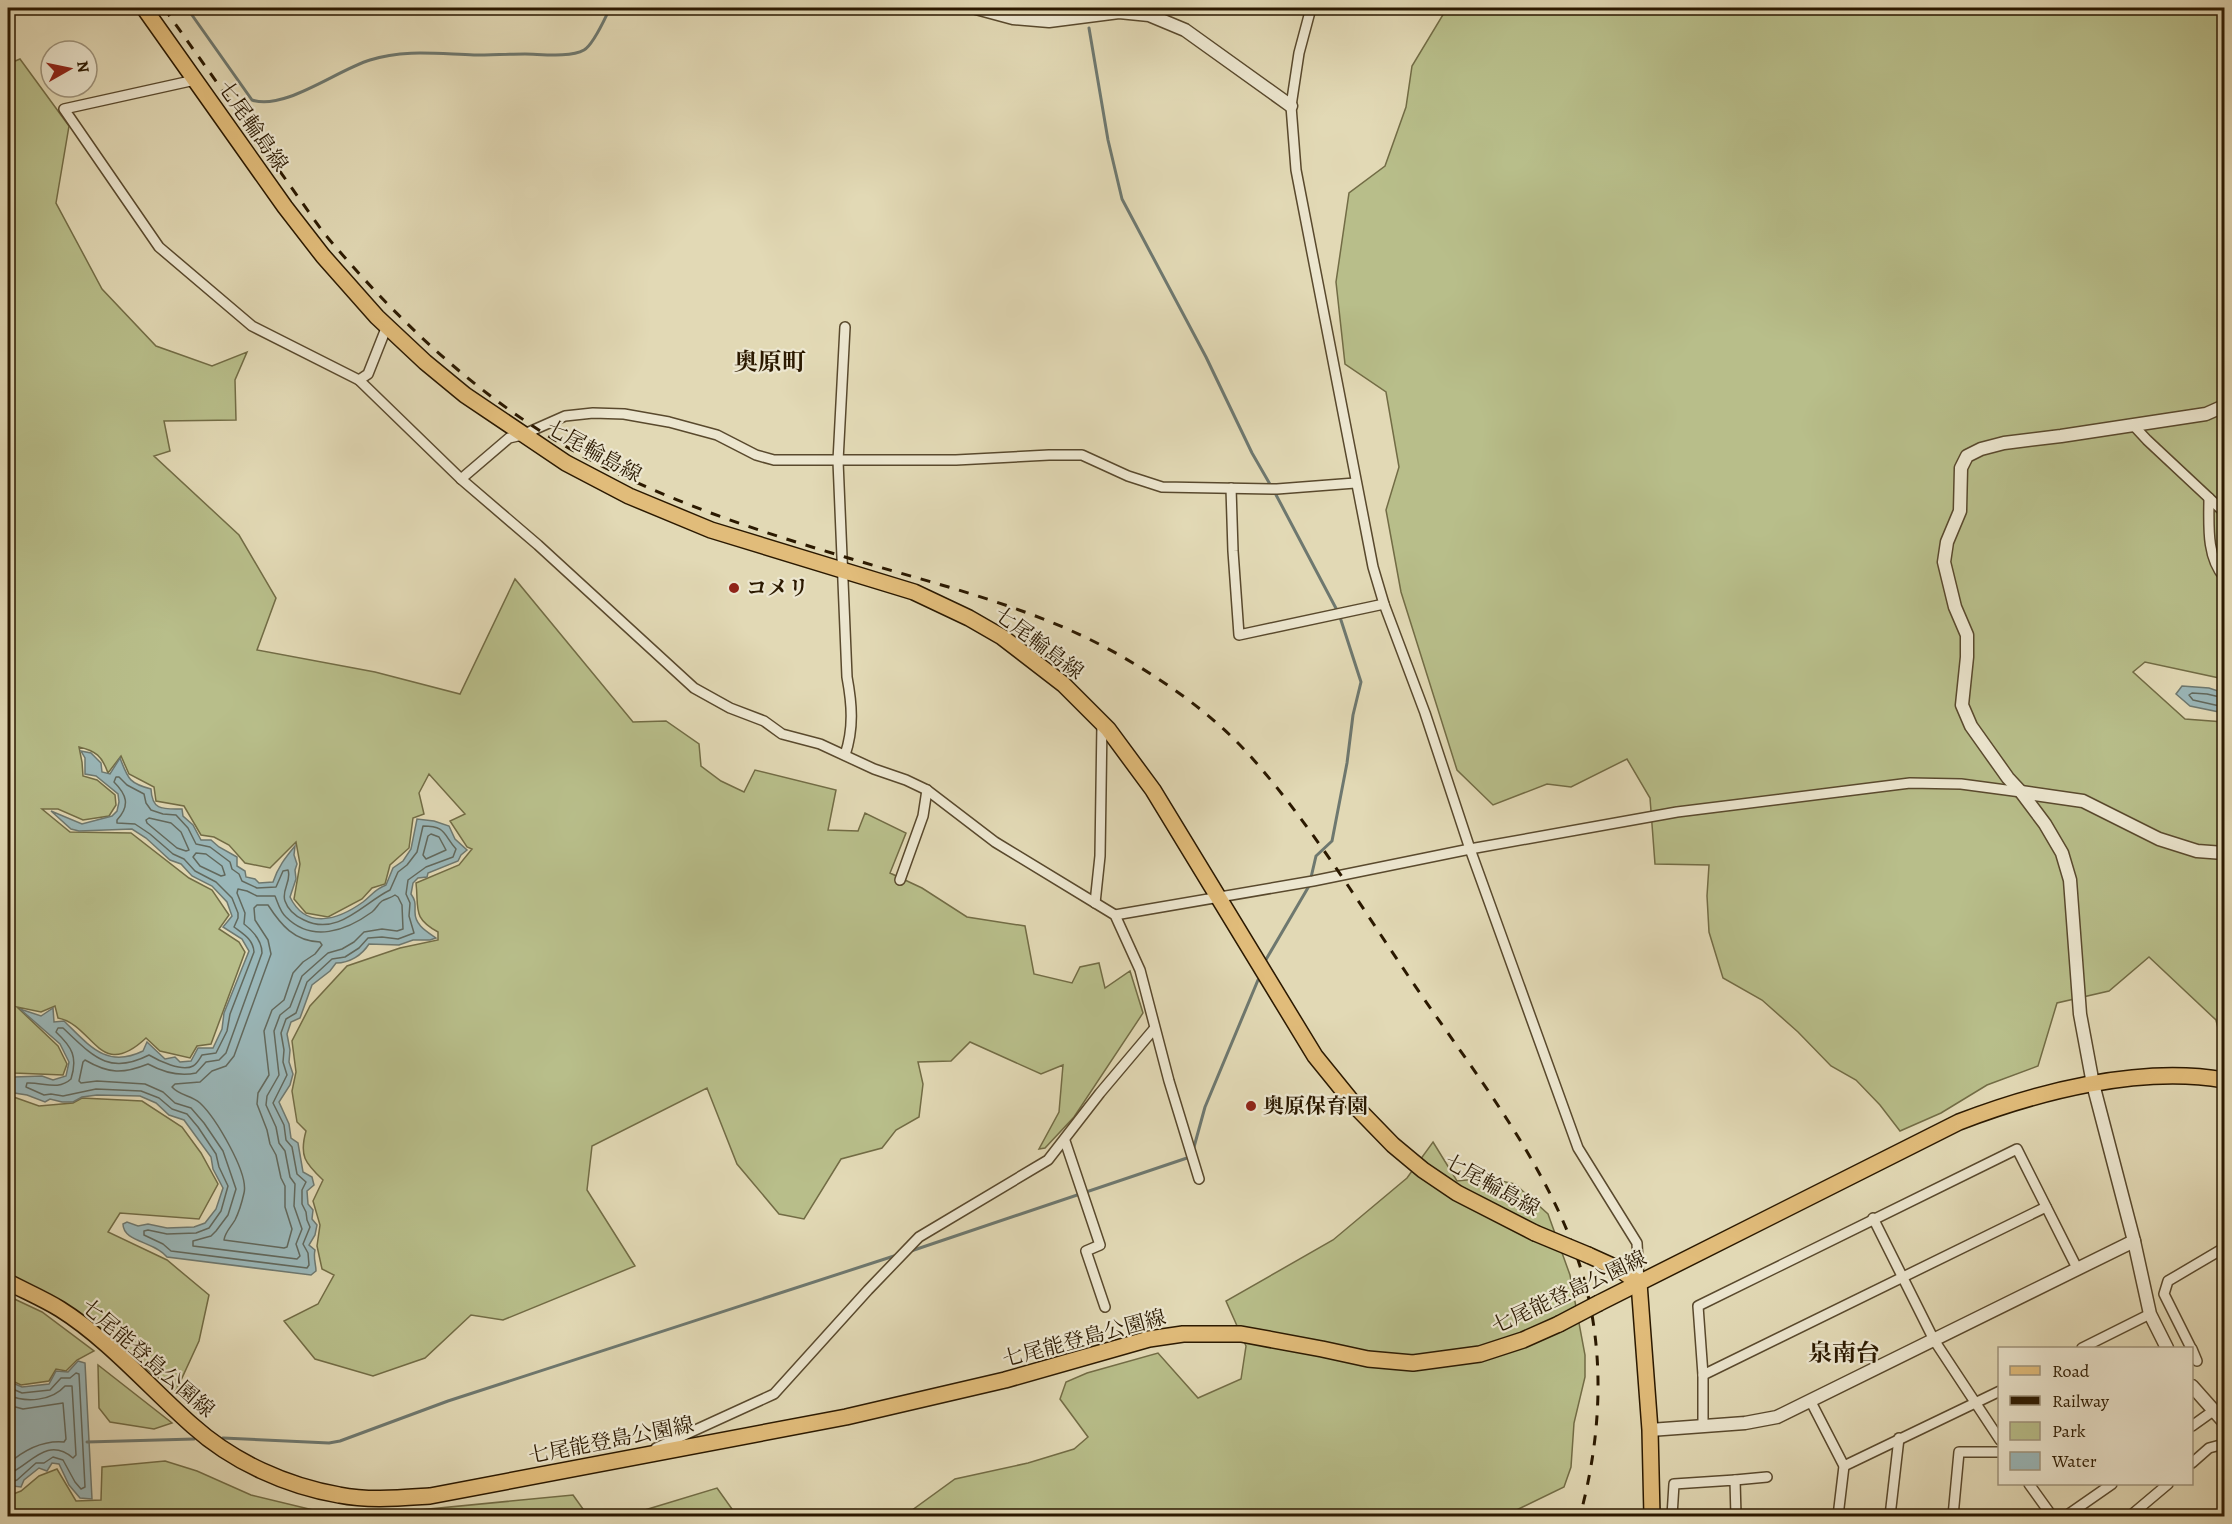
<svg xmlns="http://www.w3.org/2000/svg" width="2232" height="1524" viewBox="0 0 2232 1524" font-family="Alegreya,'Noto Serif JP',serif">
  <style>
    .green { fill: #b8be8a; stroke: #726c45; stroke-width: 1.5 }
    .water { fill: #9ab7b9; stroke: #6e786f; stroke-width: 1.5 }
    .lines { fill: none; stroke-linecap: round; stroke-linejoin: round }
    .shore { stroke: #62685c; stroke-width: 1.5 }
    .stream { stroke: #6e786f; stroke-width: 3 }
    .minor-casing { stroke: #59492d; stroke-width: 12 }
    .tertiary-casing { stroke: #59492d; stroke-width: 15 }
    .primary-casing { stroke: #2b1900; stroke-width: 18 }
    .minor { stroke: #ece6cf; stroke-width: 9 }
    .tertiary { stroke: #ece6cf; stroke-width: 12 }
    .primary { stroke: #e1bc7a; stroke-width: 15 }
    .rail { stroke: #2b1900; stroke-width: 3; stroke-dasharray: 10 10; stroke-linecap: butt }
    .primary-bridge-casing { stroke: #2b1900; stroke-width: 18; stroke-linecap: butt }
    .primary-bridge { stroke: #e1bc7a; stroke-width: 15 }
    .poi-dot { fill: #8f2418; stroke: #ece6cf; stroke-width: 2 }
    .labels { text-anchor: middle; stroke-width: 4.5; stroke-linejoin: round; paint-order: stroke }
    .street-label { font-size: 21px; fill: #2b1900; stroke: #ece6cf }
    .poi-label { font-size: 21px; font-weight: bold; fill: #2b1900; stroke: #ece6cf; text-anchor: start }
    .quarter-label { font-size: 24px; font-weight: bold; fill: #2b1900; stroke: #ece6cf }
  </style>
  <rect width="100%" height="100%" fill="#e2d9b5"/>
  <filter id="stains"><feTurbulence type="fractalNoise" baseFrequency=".00333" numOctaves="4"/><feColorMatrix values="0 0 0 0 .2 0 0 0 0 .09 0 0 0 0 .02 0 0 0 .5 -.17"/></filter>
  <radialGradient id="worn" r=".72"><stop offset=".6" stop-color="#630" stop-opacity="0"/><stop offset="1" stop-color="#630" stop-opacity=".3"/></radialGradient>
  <g class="green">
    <path d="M 1447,8 L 2224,8 L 2224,679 L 2145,662 L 2133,672 L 2185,719 L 2224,722 L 2224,1053 L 2216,1020 L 2149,957 L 2109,991 L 2057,1003 L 2038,1066 L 1987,1085 L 1941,1113 L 1900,1131 L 1880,1105 L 1856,1080 L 1831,1066 L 1798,1032 L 1762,1000 L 1723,978 L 1709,932 L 1707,896 L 1709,865 L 1655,864 L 1650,798 L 1627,759 L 1571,787 L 1547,784 L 1493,805 L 1457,770 L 1401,592 L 1386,510 L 1399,467 L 1386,392 L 1345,364 L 1336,282 L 1349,193 L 1385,166 L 1406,107 L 1412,66 Z"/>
    <path d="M 20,59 L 69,126 L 56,203 L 102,289 L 156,346 L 212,366 L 247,352 L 235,380 L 236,420 L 164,421 L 170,451 L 154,456 L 239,535 L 276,598 L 257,650 L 375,672 L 460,694 L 515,579 L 633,722 L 666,721 L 699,744 L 701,766 L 721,781 L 744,792 L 755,770 L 836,790 L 828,830 L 858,831 L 865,813 L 906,833 L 890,873 L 922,888 L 967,917 L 1025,926 L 1034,974 L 1072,983 L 1080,967 L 1099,963 L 1105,988 L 1130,971 L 1143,1013 L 1074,1117 L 1045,1148 L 1039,1149 L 1059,1112 L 1063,1065 L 1041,1074 L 970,1042 L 951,1061 L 918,1062 L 923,1084 L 919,1117 L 896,1130 L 882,1148 L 841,1159 L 804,1219 L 779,1214 L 737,1164 L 707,1088 L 592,1146 L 587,1190 L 635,1266 L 503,1320 L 471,1315 L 425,1358 L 373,1376 L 315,1359 L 284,1321 L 318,1304 L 334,1275 L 322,1269 L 317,1246 L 320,1225 L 313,1201 L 323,1180 C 305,1163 299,1156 306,1131 L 297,1122 L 292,1091 L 296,1072 L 292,1041 L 310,1006 L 347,966 L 400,948 L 438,940 L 438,932 C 412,918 419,909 416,883 L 459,865 L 472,849 L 467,847 L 450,821 L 465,814 L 429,774 L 419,793 L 424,814 L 413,818 L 409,848 L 390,865 L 385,884 L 372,888 L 362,899 L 328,917 L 306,913 L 294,899 L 300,864 L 296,842 L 270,868 L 245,863 L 229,845 L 214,837 L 201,835 L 184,806 L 156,801 L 154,787 L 129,774 L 121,756 L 108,773 C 102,756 96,751 79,747 L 82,762 L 83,776 L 97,780 L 115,795 L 116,805 L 109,816 L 83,820 L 58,809 L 42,809 L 70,832 L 131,833 L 189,878 L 212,890 L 229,915 L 219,929 L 239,942 L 245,952 L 211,1044 L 197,1046 L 190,1058 L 160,1051 L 146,1038 C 99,1082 94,1025 58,1018 L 55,1006 L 41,1012 L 17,1007 L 58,1046 L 67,1064 L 63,1075 L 14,1073 L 8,1070 L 8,64 Z"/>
    <path d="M 8,1095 L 39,1106 L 73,1103 L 82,1098 L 142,1101 L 182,1127 L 201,1153 L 218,1184 L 199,1219 L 120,1213 L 108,1232 L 167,1260 L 209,1295 L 199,1341 L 176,1391 L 49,1295 L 8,1274 Z"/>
    <path d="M 1433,1142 L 1457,1181 L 1487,1178 L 1515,1184 L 1548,1214 L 1570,1275 L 1585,1355 L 1585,1377 L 1574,1423 L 1571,1467 L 1564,1487 L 1504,1516 L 904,1516 L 955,1479 L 1028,1463 L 1074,1449 L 1088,1437 L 1060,1399 L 1066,1382 L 1087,1373 L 1158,1353 L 1198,1398 L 1241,1379 L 1246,1346 L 1226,1301 L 1333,1240 L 1407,1178 Z"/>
    <path d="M 8,1296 L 42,1312 L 94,1351 L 77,1360 L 66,1371 L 56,1369 L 49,1381 L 21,1385 L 8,1379 Z"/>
    <path d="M 98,1366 L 98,1365 L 172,1423 L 154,1429 L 110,1422 L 99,1408 Z"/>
    <path d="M 165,1461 L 197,1471 L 251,1495 L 338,1516 L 8,1516 L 8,1496 L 21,1491 L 39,1476 L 57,1469 L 76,1501 L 101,1500 L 102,1467 Z"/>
    <path d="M 717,1488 L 737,1516 L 633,1516 L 635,1513 Z"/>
    <path d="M 573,1495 L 588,1516 L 357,1516 Z"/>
  </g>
  <g class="water">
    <path d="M 2182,686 L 2209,688 L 2224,693 L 2224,713 L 2190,706 L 2176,694 Z"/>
    <path d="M 81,751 L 91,753 L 101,763 L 102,772 L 110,774 L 120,758 C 128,778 128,783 151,789 C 152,811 163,809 182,809 L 183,816 L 193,825 L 201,840 L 211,840 L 219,847 L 237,857 L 237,866 L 245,871 L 246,877 L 255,879 L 259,883 L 273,882 C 278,867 285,858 295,846 L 294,855 L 297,864 L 295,870 L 296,879 L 290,897 C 306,930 338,920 363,902 C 372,895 375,889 386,885 L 393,868 L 403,861 L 411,849 L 417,819 L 434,821 L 449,826 L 455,839 L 467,850 L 461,855 L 458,861 L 428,873 L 427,877 L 418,878 L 413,883 L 411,894 C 416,901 415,904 415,912 C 415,925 426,931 436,938 L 430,940 L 413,940 L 399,945 L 369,944 C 362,955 350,963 336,963 L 330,971 L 312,985 L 300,1018 L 291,1022 L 287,1034 L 290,1050 L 289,1062 L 293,1074 L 290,1085 L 279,1102 L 289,1124 L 291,1138 L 298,1143 L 303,1172 L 312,1177 L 314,1185 L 307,1191 L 308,1204 L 313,1210 L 312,1219 L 317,1225 L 315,1235 L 309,1245 L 315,1250 C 313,1258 316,1264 316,1271 L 311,1275 L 167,1257 C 154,1241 123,1242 123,1224 L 127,1222 L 138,1226 L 148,1224 L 167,1228 L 194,1227 L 205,1223 L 216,1209 L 223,1188 L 213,1169 L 211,1157 L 184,1120 L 169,1115 L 156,1103 L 140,1096 L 97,1095 L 82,1097 L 73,1102 L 62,1102 L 50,1099 L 45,1102 L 27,1095 L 8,1092 L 8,1074 L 14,1077 L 42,1076 L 53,1080 L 66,1076 L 69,1062 L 60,1044 L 20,1009 L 41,1016 L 53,1008 L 54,1022 L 64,1021 C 89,1045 106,1069 143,1051 L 147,1042 L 165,1059 L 175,1057 L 180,1062 L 191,1061 L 198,1048 L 213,1048 L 222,1029 L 224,1013 L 249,951 L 242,939 L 223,927 L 232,916 L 227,902 L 212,886 L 192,876 L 181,864 L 170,860 L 146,838 L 132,829 L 79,831 L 71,829 L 51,811 L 82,824 L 112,816 L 117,811 L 119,802 L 118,794 L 96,776 L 85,774 L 85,758 Z"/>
    <path d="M 78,1361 L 85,1363 L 92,1499 L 80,1498 L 69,1485 L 59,1464 L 52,1463 L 47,1471 L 39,1468 L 24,1480 L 21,1487 L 13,1486 L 8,1491 L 8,1381 L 22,1387 L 49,1384 L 56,1371 L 68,1372 Z"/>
  </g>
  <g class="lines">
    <g class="shore">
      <path d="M 2224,698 L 2207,694 L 2192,693 L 2189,695 L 2193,700 L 2224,707"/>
      <path d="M 116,777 L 119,777 L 127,785 L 144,794 L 146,803 L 151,810 L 163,814 L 176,815 L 188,828 L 196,844 L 210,847 L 230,862 L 232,869 L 239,874 L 242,881 L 257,888 L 276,887 L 283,871 L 288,870 C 292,881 281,890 285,901 C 288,910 295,916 304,920 C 338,937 363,903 390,890 L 398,872 L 407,865 L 417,852 L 423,826 C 446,826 443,834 456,849 L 453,857 L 426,867 L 408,880 L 406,894 L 410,903 L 409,916 L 414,933 L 398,939 L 382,937 L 368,938 L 359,948 L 345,957 L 332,959 L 307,982 L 296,1013 L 286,1019 L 281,1033 L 284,1050 L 283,1062 L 287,1075 L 273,1103 L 284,1125 L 286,1140 L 292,1147 L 297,1174 L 306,1182 L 302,1190 L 302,1204 L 306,1212 L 307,1220 L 310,1227 L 303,1244 L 308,1253 L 309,1265 L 307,1268 L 171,1251 L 163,1244 L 144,1235 L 144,1231 L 148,1230 L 167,1234 L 196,1233 L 209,1228 L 221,1211 L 228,1186 L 219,1167 L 216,1154 L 198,1127 L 187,1114 L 172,1109 L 159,1098 L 141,1091 L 96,1089 L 63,1096 L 51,1094 L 44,1095 L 26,1087 L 27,1083 C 43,1082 58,1091 71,1079 C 78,1057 72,1047 56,1032 L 58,1028 L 63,1028 C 92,1055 108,1076 149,1055 C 159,1061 182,1072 193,1066 C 197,1064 200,1058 202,1055 L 216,1053 L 227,1031 L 230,1014 L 254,952 C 253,939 243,934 234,927 L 238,918 L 238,913 L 232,898 L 216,882 L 195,871 L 184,859 L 173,854 L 150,834 L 135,824 L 117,823 L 117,820 C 131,805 126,794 114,782 Z"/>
      <path d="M 149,818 L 171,823 L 181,832 L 189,850 L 186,851 L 177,848 L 147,823 L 146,820 Z"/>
      <path d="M 431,834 L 439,837 L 446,850 L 426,859 L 423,855 L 428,836 Z"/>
      <path d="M 196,853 L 206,854 L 222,866 L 225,875 L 221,876 L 200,866 L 193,857 Z"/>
      <path d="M 238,889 L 247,891 L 257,896 L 275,896 C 278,903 280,912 286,917 C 312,943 346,931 372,912 C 376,909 378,904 382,901 C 385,899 391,898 395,895 L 398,897 L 402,905 L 403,929 L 397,931 L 382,929 L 364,932 L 354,942 L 342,949 L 328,953 L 302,976 L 290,1007 L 280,1015 L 274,1031 L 279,1075 L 267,1096 L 266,1105 L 276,1127 L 279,1143 L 285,1151 L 290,1177 L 295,1184 L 294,1206 L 302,1229 L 296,1244 L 300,1256 L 297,1259 L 193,1246 L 193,1241 L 211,1236 L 216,1231 L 228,1215 L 236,1189 L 223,1151 L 204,1123 L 191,1108 L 175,1103 L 163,1092 L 145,1084 L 97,1081 L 81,1083 L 79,1081 L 83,1062 L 85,1060 C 109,1074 123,1074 148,1064 C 163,1072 179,1077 196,1073 L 206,1062 L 219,1060 L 226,1053 L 262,953 C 262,941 253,931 244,924 L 245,913 L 237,893 Z"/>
      <path d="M 257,905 L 268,905 C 281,925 294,941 320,942 L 322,945 L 315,954 L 303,962 L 293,973 L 284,1000 L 272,1010 L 264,1031 L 269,1075 L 258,1093 L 257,1104 L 267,1130 L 270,1144 L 276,1155 L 281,1178 L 285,1186 L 285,1207 L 292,1229 L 287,1247 L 284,1248 L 224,1240 C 225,1232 231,1227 235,1220 C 239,1212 242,1202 244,1193 C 249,1173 215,1117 200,1103 C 191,1095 180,1096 172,1087 L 175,1084 L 200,1082 L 212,1071 L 226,1066 L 234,1056 L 271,954 L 268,940 L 255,920 L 254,908 Z"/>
      <path d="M 8,1387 L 22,1393 L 50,1390 L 61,1378 L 70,1378 L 76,1373 L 79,1374 L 85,1487 L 81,1489 L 75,1482 L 63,1460 L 53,1457 L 44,1463 L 36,1463 L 17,1480 L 8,1483"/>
      <path d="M 8,1395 C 26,1403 52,1401 65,1386 L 72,1386 L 76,1455 L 73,1458 C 46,1435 29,1467 8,1474"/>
      <path d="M 8,1405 L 23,1409 L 63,1403 L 66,1439 L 64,1442 C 42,1440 24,1450 8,1464"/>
    </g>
    <g class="stream">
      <path d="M 187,8 L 252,100 C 284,111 337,70 370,60 C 404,49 439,54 474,55 C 491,55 508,54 525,54 C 540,54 570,58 584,50 C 594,44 605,18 610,8"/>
      <path d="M 1089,28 L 1108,140 L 1122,199 L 1206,357 L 1252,453 L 1271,486"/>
      <path d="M 1264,963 L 1309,886 L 1316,856 L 1332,841 L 1347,763 L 1353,715 L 1361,682 L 1339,614 L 1274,491"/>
      <path d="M 1194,1147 L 1205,1107 L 1258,980"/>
      <path d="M 911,1251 L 1187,1158"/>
      <path d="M 223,1438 L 329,1443 L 340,1441 L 448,1401 L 894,1256"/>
      <path d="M 87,1442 L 194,1439"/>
    </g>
    <defs>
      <g id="minor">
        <path d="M 1311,8 L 1299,53 L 1291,106 L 1296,170 L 1373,567 L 1384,604 L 1425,713 L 1470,849 L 1578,1148 L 1637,1243 L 1639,1283"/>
        <path d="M 195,80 L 64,109 L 159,247 L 252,326 L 359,380 L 461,479 L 538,545 L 694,688 L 730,708 L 764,721 L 782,734 L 820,744 L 874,769 L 906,780 L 927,790 L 995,842 L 1115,915 L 1140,970 L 1169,1081 L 1199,1179"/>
        <path d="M 845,327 L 838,461 L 847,677 C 852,704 854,728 845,755"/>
        <path d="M 359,380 L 368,374 L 387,326"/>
        <path d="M 2134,426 L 2147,440 L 2224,512"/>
        <path d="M 461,479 L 509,438 L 522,435 L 565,416 L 593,413 L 624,414 L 669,422 L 717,435 L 756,455 L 774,460 L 956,460 L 1049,455 L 1082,455 L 1128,476 L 1162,487 L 1277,489 L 1355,483"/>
        <path d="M 1231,488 L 1233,551 L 1239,635 L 1384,604"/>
        <path d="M 2209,498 C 2209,524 2206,556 2224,577"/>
        <path d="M 900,880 L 923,816 L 927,790"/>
        <path d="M 1095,903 L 1100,856 L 1102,723"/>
        <path d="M 1115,915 L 1313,881 L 1470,849 L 1677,812 L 1910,783 L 1961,784 L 2021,792"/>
        <path d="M 1065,1141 L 1100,1245 L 1086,1251 L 1105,1307"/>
        <path d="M 1873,1218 L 1934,1340 L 2000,1440"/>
        <path d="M 2082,1348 L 2150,1314"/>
        <path d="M 2191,1348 L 2164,1294 L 2168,1281 L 2224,1248"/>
        <path d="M 2192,1349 L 2197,1361"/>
        <path d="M 1703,1375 L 2046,1207"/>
        <path d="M 1810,1400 L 1844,1466 L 1838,1516"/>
        <path d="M 1703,1426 L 1703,1375 L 1698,1306 L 2017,1149 L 2077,1268"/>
        <path d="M 2192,1426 L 2213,1411"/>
        <path d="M 656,1448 L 774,1394 L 868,1290 L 919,1237 L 1048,1160 L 1100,1093 L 1154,1029"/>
        <path d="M 2192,1463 L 2209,1448 L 2224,1444"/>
        <path d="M 1844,1466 L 2000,1391"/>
        <path d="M 1735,1480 L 1767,1477"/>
        <path d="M 2029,1484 L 2052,1516"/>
        <path d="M 1672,1516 L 1674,1484 L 1735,1480 L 1736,1516"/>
        <path d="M 1890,1516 L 1899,1438"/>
        <path d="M 1953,1516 L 1959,1452 L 2000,1452"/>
        <path d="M 2066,1516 L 2112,1484"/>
        <path d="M 2130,1516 L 2168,1484"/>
      </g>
      <g id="tertiary">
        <path d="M 976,8 L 1013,18 L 1049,21 L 1119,12 L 1149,15 L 1185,30 L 1291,106"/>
        <path d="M 2021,792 L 2083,801 L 2159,839 L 2197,851 L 2224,853"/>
        <path d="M 2167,1348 L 2150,1314 L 2134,1241 L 2093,1084 L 2080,1014 L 2070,880 L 2062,853 L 2045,824 L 2021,792 L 2008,778 L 1971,726 L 1962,705 L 1967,657 L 1967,635 L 1955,607 L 1944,562 L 1947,542 L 1960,511 L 1961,468 L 1967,456 L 1981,449 L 2004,443 L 2061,436 L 2206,414 L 2224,406"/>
        <path d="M 2192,1386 L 2224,1422"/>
        <path d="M 1650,1430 L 1745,1423 L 1777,1417 L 2134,1241"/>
      </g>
      <g id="primary">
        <path d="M 144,8 L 285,207 L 323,256 L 377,317 L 425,362 L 465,395 L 566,463 L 629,496 L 711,530 L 914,592 L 969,618 L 1002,637 L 1063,684 L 1108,729 L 1153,790 L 1315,1056 L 1358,1109 L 1393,1145 L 1423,1170 L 1457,1193 L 1535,1233"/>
        <path d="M 1588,1255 L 1619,1269 L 1639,1283 L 1650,1430 L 1652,1516"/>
        <path d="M 8,1282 C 25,1291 44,1299 60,1309 C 108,1339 151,1389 193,1426 C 233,1462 287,1486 339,1495 C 369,1501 400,1498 430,1496 L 846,1417 L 1005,1380 L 1149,1339 L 1183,1334 L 1241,1334 L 1322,1349 L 1368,1359 L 1413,1363 L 1480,1354 L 1523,1340 L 1559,1324"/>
        <path d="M 1599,1303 L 1959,1122 C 2037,1092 2140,1065 2224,1080"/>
      </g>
    </defs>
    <use href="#minor" class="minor-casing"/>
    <use href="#tertiary" class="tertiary-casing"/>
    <use href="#primary" class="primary-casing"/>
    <use href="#minor" class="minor"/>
    <use href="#tertiary" class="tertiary"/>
    <use href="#primary" class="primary"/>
    <path class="rail" d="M 164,8 L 323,232 C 394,317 475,395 572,450 C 658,498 751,529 845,557 C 938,585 1036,607 1121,656 C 1168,683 1215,716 1252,758 C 1312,826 1360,905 1411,980 C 1472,1070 1547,1162 1580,1266 C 1606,1348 1602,1434 1580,1516"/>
    <defs>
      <g id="primary-bridge">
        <path d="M 1535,1233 L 1588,1255"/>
        <path d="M 1559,1324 L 1599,1303"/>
      </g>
    </defs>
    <use href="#primary-bridge" class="primary-bridge-casing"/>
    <use href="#primary-bridge" class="primary-bridge"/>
  </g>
  <g class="poi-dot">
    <circle cx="734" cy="588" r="6"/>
    <circle cx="1251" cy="1106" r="6"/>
  </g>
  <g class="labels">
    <g class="street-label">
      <text transform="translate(253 126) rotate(55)" y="7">七尾輪島線</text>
      <text transform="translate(594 451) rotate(29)" y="7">七尾輪島線</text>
      <text transform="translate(1039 643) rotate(37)" y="7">七尾輪島線</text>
      <text transform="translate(1492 1185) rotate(29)" y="7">七尾輪島線</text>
      <text transform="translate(1569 1292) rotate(-25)" y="7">七尾能登島公園線</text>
      <text transform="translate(1084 1338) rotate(-15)" y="7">七尾能登島公園線</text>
      <text transform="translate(148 1358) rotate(41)" y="7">七尾能登島公園線</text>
      <text transform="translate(611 1440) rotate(-11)" y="7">七尾能登島公園線</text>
    </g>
    <g class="poi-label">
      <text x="746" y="595">コメリ</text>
      <text x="1263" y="1113">奥原保育園</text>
    </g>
    <g class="quarter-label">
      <text x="770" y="370">奥原町</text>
      <text x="1844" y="1361">泉南台</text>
    </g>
  </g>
  <rect width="2232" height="1524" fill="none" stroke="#e2d9b5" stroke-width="30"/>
  <rect x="9" y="9" width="2214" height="1506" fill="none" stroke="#2b1900" stroke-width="3"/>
  <rect x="15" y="15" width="2202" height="1494" fill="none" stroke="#2b1900" stroke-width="1.5"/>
  <rect x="1998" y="1347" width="195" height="138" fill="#ece6cf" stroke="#9f947c" stroke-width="1.5"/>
  <rect x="2010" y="1366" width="30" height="9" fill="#e1bc7a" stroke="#9f947c" stroke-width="1.5"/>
  <text x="2052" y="1377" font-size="18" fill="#2b1900">Road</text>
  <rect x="2010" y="1396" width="30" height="9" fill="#2b1900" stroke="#9f947c" stroke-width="1.5"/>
  <text x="2052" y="1407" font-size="18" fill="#2b1900">Railway</text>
  <rect x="2010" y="1422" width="30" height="18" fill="#b8be8a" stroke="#9f947c" stroke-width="1.5"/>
  <text x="2052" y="1437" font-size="18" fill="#2b1900">Park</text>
  <rect x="2010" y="1452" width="30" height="18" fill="#9ab7b9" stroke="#9f947c" stroke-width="1.5"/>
  <text x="2052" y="1467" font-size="18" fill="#2b1900">Water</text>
  <g transform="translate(69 69) rotate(81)"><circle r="28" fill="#ece6cf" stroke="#9f947c" stroke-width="1.5"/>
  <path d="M0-4.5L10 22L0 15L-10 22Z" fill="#8f2418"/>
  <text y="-9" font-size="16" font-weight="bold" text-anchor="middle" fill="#2b1900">N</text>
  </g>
  <rect width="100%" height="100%" filter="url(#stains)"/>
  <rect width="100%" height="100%" fill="url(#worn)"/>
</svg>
